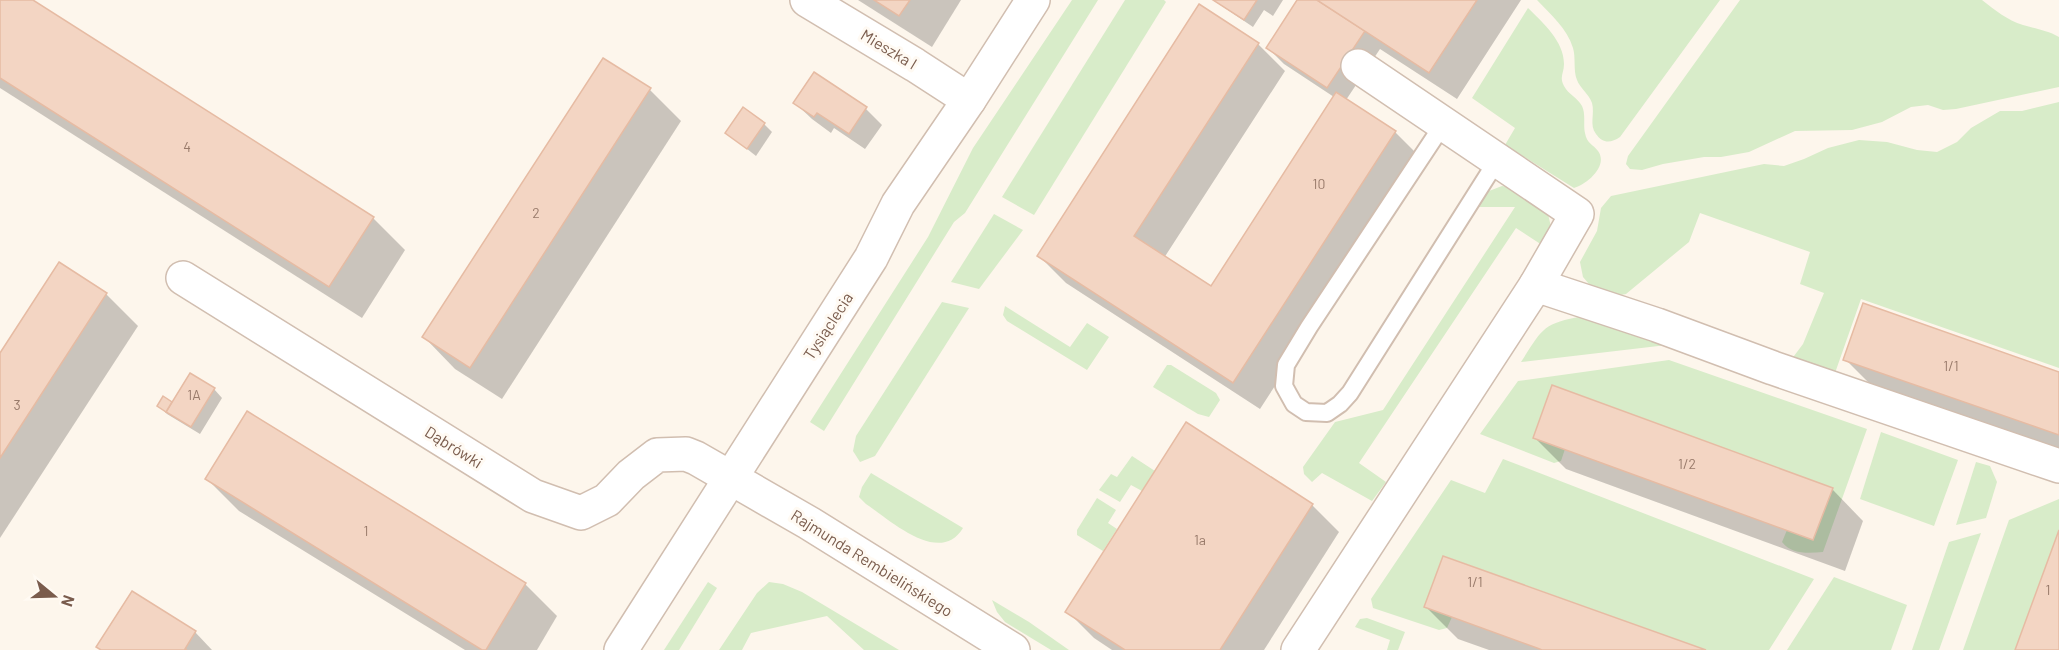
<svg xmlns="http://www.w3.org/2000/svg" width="2059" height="650" viewBox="0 0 2059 650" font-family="Barlow,sans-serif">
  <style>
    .green { fill: #d8ecc9 }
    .shadow { fill: #0003 }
    .building { fill: #f3d5c3; stroke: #e6bba3; stroke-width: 1.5 }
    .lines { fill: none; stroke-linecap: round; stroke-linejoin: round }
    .service-casing { stroke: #d1beb0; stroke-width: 20 }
    .minor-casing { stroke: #d1beb0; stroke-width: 36 }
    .tertiary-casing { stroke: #d1beb0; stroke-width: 36 }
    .service { stroke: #fff; stroke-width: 16 }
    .minor { stroke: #fff; stroke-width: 33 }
    .tertiary { stroke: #fff; stroke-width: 33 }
    .labels { text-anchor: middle; stroke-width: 6; stroke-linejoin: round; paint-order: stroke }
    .number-label { font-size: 14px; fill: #987a6a }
    .street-label { font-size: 16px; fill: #7a5c4d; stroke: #fffaf3 }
  </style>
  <rect width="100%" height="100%" fill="#fdf6ec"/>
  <g class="green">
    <path d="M 1072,0 L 1098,0 L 965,213 L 954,222 L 824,431 L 810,422 L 928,237 L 973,148 Z"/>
    <path d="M 1125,0 L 1164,0 L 1166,2 L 1034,215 L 1002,197 Z"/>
    <path d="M 1537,0 L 1720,0 L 1620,137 C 1611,143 1603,144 1596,134 C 1589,125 1595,114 1592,103 C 1589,94 1580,88 1577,80 C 1573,70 1576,58 1573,48 C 1567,28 1551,15 1537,0 Z"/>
    <path d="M 1740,0 L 1982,0 C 1995,10 2007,20 2023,25 C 2036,29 2047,30 2059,37 L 2059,87 L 1956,109 L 1943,110 L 1928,105 L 1911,107 L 1882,122 L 1852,130 L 1795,131 L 1749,152 L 1721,157 L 1704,157 L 1663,164 L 1642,170 L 1630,169 L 1626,164 L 1628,156 Z"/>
    <path d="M 1528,8 C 1543,23 1564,41 1564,64 C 1564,73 1559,77 1564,86 C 1568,94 1578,98 1582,106 C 1586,114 1583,125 1585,133 C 1587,144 1593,144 1598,151 C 1609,166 1586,185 1574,188 L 1505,145 L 1515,128 L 1472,98 Z"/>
    <path d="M 2059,102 L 2059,368 L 1861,299 L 1835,373 L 1791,360 L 1803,344 L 1824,293 L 1800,284 L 1810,252 L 1700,213 L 1689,242 L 1626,294 L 1610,297 L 1594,290 L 1583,277 L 1580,262 L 1597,231 L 1601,208 L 1611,196 L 1764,164 L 1784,166 L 1804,159 L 1828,148 L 1859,140 L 1887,142 L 1917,150 L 1937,152 L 1957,142 L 1971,128 L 2000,111 L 2022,111 Z"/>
    <path d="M 1502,186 L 1515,188 L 1548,214 L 1552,231 L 1542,245 L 1516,228 L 1359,463 L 1386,482 L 1372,501 L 1322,473 L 1312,482 L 1304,474 L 1303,467 L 1335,422 L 1383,410 L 1515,207 L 1477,207 L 1489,191 Z"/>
    <path d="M 994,214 L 1023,230 L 979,289 L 951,282 Z"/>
    <path d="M 942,302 L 969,308 L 875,456 L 860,462 L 853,451 L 856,436 Z"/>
    <path d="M 1005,306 L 1070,347 L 1087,323 L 1109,337 L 1087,370 L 1007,321 L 1003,315 Z"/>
    <path d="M 1583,316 L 1667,345 L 1521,362 C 1543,328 1542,324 1583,316 Z"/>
    <path d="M 1669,360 L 1867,429 L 1823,552 C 1809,553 1792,555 1782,542 L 1787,530 L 1813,540 L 1832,488 L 1552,385 L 1533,438 L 1565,449 L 1561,461 L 1554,463 L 1480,434 L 1518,381 Z"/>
    <path d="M 1167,365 L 1171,365 L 1216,393 L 1220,400 L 1209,417 L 1198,414 L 1153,387 Z"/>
    <path d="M 1881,432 L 1958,460 L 1934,526 L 1860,499 Z"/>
    <path d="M 1132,456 L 1155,471 L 1142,491 L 1131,485 L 1120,502 L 1099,490 L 1111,474 L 1117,477 Z"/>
    <path d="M 1503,459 L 1814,579 L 1769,650 L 1706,650 L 1444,556 L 1424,607 L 1452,617 L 1447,628 L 1439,630 L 1373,608 L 1371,599 L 1451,480 L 1485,493 Z"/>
    <path d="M 1976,462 L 1990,466 L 1997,482 L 1986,518 L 1956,525 Z"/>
    <path d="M 871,473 L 963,528 C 940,566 891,521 866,504 L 859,497 L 862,487 Z"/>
    <path d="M 1097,498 L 1116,510 L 1108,523 L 1117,529 L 1103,551 L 1077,535 L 1077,530 Z"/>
    <path d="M 2059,499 L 2059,530 L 2015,650 L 1963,650 L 2009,520 Z"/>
    <path d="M 1981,533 L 1939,650 L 1912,650 L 1949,542 Z"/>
    <path d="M 1834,577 L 1907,605 L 1891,650 L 1787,650 Z"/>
    <path d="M 708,582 L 717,588 L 679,650 L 664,650 Z"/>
    <path d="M 769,582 L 783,584 L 802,592 L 899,650 L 864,650 L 827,616 L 751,633 L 742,650 L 719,650 L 757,593 Z"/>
    <path d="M 992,600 L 1029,622 L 1069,650 L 1051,650 L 1005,622 L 997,612 Z"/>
    <path d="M 1367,618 L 1405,632 L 1398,650 L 1387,650 L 1390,640 L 1355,627 L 1360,619 Z"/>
  </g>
  <g class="shadow">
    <path d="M 0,0 L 30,0 L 373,218 L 405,250 L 362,318 L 0,88 Z"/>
    <path d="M 858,0 L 961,0 L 932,47 Z"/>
    <path d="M 1213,0 L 1283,0 L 1273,16 L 1264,10 L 1253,27 Z"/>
    <path d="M 1298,0 L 1521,0 L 1457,99 L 1380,49 L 1346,100 L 1395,132 L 1422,159 L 1260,409 L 1066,283 L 1039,256 L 1258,44 L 1285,71 L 1164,258 L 1211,288 L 1334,97 L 1284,64 L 1268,48 Z"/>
    <path d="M 650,90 L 681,121 L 502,399 L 455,369 L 424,337 Z"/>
    <path d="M 795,103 L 866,109 L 882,125 L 865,149 L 834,128 L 831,133 L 812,119 Z"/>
    <path d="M 764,124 L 772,132 L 756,156 L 727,133 Z"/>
    <path d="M 106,294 L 138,326 L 0,538 L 0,356 Z"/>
    <path d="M 1845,359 L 2059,373 L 2059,455 L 1877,391 Z"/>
    <path d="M 214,389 L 222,398 L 200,434 L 167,414 L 159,406 L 164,398 L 173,404 Z"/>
    <path d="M 248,413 L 525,584 L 557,616 L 537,650 L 465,650 L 239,511 L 207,479 Z"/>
    <path d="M 1186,424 L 1312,505 L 1339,532 L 1264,650 L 1112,650 L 1094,638 L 1067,611 Z"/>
    <path d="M 1534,437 L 1832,489 L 1863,521 L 1845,571 L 1566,469 Z"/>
    <path d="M 1426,607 L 1701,650 L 1489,650 L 1458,639 Z"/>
    <path d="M 195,632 L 212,650 L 102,650 Z"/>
  </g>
  <g class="building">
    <path d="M 0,0 L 33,0 L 374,217 L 329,287 L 0,78 Z"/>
    <path d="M 874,0 L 910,0 L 899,16 Z"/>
    <path d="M 1213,0 L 1257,0 L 1244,20 Z"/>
    <path d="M 1297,0 L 1317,0 L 1365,31 L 1327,88 L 1266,48 Z"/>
    <path d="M 1317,0 L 1477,0 L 1429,73 Z"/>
    <path d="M 1199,4 L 1259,43 L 1134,236 L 1211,286 L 1336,92 L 1396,131 L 1233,383 L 1037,256 Z"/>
    <path d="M 603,58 L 651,88 L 470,368 L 422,337 Z"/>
    <path d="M 814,72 L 867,107 L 849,134 L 817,113 L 814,117 L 793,103 Z"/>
    <path d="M 743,107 L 765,123 L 747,149 L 725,133 Z"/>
    <path d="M 59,262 L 107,293 L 0,458 L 0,353 Z"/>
    <path d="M 1863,303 L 2059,372 L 2059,435 L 1843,360 Z"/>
    <path d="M 190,373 L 215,388 L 191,427 L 166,412 Z"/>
    <path d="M 1552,385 L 1833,488 L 1813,540 L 1533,438 Z"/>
    <path d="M 163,396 L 172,402 L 166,412 L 157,406 Z"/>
    <path d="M 247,411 L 526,583 L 486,650 L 482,650 L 205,479 Z"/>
    <path d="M 1186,422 L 1313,504 L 1220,650 L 1125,650 L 1065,612 Z"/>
    <path d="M 2059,530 L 2059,650 L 2015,650 Z"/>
    <path d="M 1443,556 L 1706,650 L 1542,650 L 1537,648 L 1424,607 Z"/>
    <path d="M 132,591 L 196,631 L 185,649 L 187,650 L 101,650 L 96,647 Z"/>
  </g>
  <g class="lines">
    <defs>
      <path id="service" d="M 1444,123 L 1309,327 L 1286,365 L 1284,386 L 1294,404 L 1306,412 L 1327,413 L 1340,404 L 1350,393 L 1498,159"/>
      <g id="minor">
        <path d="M 807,0 L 915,65 L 969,100"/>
        <path d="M 183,278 L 533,496 L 581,513 L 607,500 L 631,475 L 657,455 L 686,454 L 696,458 L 809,523 L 1013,650"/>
        <path d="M 1536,285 L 1657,325 L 1773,368 L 2059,466"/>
        <path d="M 1298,650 L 1536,285 L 1577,214 L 1358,66"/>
      </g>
      <path id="tertiary" d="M 621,650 L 871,258 L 898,204 L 969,100 L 1033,0"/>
    </defs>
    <use href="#service" class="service-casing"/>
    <use href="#minor" class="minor-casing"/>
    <use href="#tertiary" class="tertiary-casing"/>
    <use href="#service" class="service"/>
    <use href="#minor" class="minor"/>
    <use href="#tertiary" class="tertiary"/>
  </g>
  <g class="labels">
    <g class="number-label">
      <text x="187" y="152">4</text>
      <text x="1319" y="189">10</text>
      <text x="536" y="218">2</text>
      <text x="1951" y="371">1/1</text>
      <text x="194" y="400">1A</text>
      <text x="17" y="410">3</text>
      <text x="1687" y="469">1/2</text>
      <text x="366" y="536">1</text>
      <text x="1200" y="545">1a</text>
      <text x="1475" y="587">1/1</text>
      <text x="2048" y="595">1</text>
    </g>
    <g class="street-label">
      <text transform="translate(889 49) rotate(31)" y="6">Mieszka I</text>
      <text transform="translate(828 326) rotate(-57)" y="6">Tysiąclecia</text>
      <text transform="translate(454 447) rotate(32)" y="6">Dąbrówki</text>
      <text transform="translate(872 563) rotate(32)" y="6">Rajmunda Rembielińskiego</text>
    </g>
  </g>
  <g transform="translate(54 596) rotate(109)" stroke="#fffaf3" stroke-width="4.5" paint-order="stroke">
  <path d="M0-4.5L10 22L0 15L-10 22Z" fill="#7a5c4d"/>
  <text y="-9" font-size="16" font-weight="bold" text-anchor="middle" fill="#7a5c4d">N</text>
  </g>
</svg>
